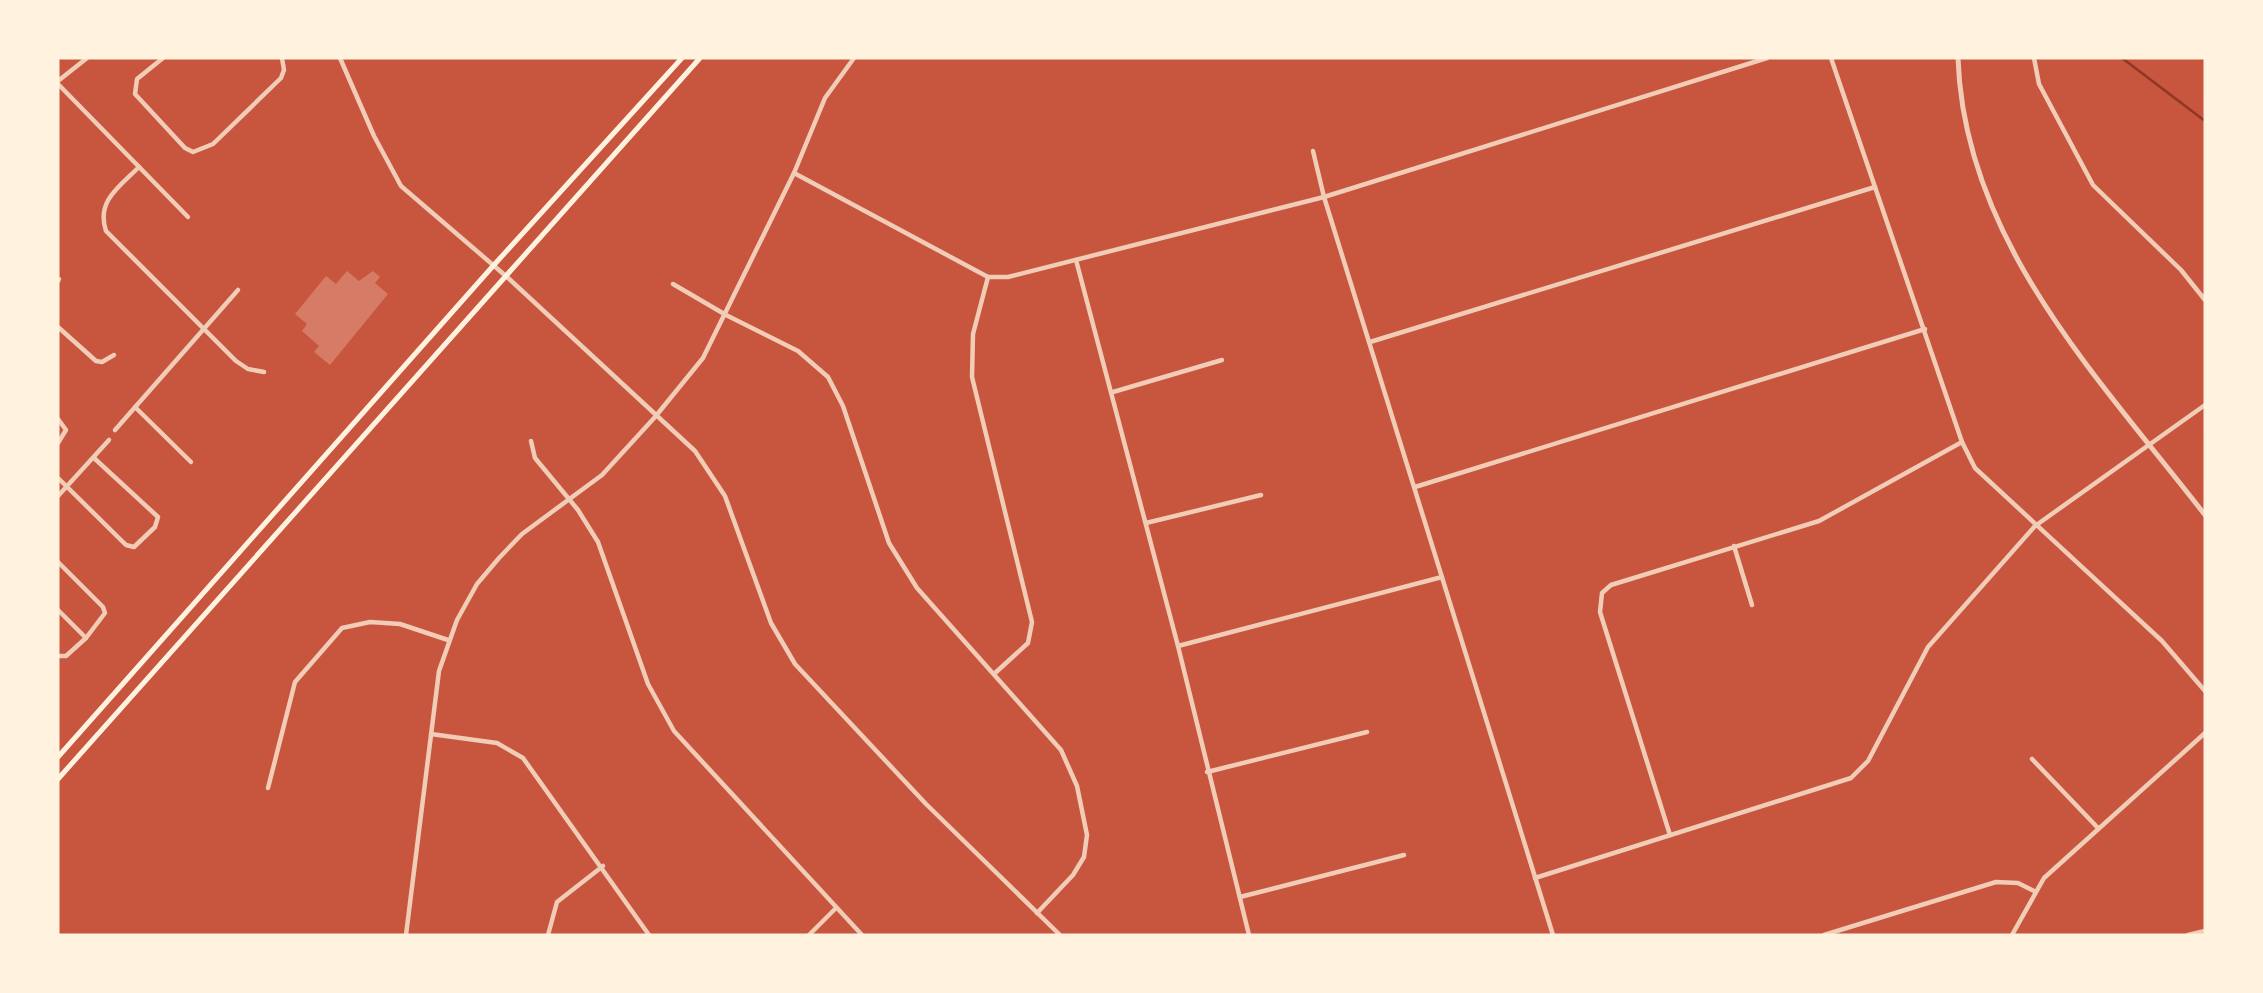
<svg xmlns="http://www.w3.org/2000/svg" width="2263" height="993" viewBox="0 0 2263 993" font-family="'DM Sans',sans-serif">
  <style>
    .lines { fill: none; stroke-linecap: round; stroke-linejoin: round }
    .stream { stroke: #8f3625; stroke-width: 2.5 }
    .building { fill: #d67c66 }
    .minor { stroke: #f1ccb7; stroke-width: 4.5 }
    .tertiary { stroke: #f1ccb7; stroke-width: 5 }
    .secondary { stroke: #fff3e0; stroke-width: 5 }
  </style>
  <rect width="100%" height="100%" fill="#c8553d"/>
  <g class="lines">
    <path class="stream" d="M 2122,58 L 2205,121"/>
  </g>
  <path class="building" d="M 347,271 L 359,281 L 373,271 L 380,277 L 375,283 L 388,294 L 330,365 L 314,352 L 319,346 L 302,331 L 307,324 L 295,314 L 326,276 L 336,284 Z"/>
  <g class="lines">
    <g class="minor">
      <path d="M 163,58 L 137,79 L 135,94 L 185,148 L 193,152 L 213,144 L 281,78 L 284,70 L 282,58"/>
      <path d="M 340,58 L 374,136 L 401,186 L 507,277 L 695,451 L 725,496 L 771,623 L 795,664 L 926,804 L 1060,935"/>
      <path d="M 1831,58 L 1962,442 L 1975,468 L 2162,641 L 2205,691"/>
      <path d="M 2034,58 L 2039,84 L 2093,185 L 2181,270 L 2205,300"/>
      <path d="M 58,81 L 87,58"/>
      <path d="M 58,84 L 188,217"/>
      <path d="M 1313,151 L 1324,197 L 1553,935"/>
      <path d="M 139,167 C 119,187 96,201 106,231 L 236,361 L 248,369 L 264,372"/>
      <path d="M 794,173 L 988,277 L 1008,277 L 1324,197 L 1767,58"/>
      <path d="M 1076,260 L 1178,646 L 1249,935"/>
      <path d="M 988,277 L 973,334 L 972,377 L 1032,622 L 1028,643 L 994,674"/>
      <path d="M 58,281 L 59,279"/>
      <path d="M 673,284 L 726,315 L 798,351 L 828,377 L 843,406 L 889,543 L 917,588 L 1061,750 L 1077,786 L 1087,835 L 1084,857 L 1073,875 L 1037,913"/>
      <path d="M 58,327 L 96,361 L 102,362 L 114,355"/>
      <path d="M 1370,342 L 1875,187"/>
      <path d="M 1113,392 L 1222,360"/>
      <path d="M 135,407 L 191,462"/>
      <path d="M 58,419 L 66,430 L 58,443"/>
      <path d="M 115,430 L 238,290"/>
      <path d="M 531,441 L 535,458 L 578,510 L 598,542 L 648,684 L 674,731 L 862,935"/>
      <path d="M 58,478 L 126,545 L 134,547 L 155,527 L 158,517 L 94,458"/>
      <path d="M 1415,487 L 1925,329"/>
      <path d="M 58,496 L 109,440"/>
      <path d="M 1146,523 L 1261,495"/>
      <path d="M 1734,546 L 1752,605"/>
      <path d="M 58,562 L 103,607 L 105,613 L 86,638 L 66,656 L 58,656"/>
      <path d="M 58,610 L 86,638"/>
      <path d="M 1178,646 L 1442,577"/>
      <path d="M 431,734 L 497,743 L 523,758 L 649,935"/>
      <path d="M 2032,759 L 2098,828"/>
      <path d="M 1207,772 L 1367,732"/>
      <path d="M 268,788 L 295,682 L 342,628 L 370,622 L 400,624 L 448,640"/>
      <path d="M 1670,835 L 1600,612 L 1602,593 L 1611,585 L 1819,521 L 1962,442"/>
      <path d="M 1535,878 L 1851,778 L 1868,761 L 1928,647 L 2035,526 L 2205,405"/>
      <path d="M 1240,897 L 1404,855"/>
      <path d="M 406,935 L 439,671 L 457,620 L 477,584 L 499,558 L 522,534 L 602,475 L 655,417 L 703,358 L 794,173 L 825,98 L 854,58"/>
      <path d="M 548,935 L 557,902 L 603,866"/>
      <path d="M 809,935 L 835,909"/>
      <path d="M 1824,935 L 1996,882 L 2018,883 L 2034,891"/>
      <path d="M 2012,935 L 2044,878 L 2205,733"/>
      <path d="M 2188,935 L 2205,931"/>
    </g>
    <path class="tertiary" d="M 1958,58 C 1964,241 2099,378 2205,515"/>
    <g class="secondary">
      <path d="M 58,757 L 493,266 L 682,58"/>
      <path d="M 58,779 L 700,58"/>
    </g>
  </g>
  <rect width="2263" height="993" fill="none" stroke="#fff3e0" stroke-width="119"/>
</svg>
